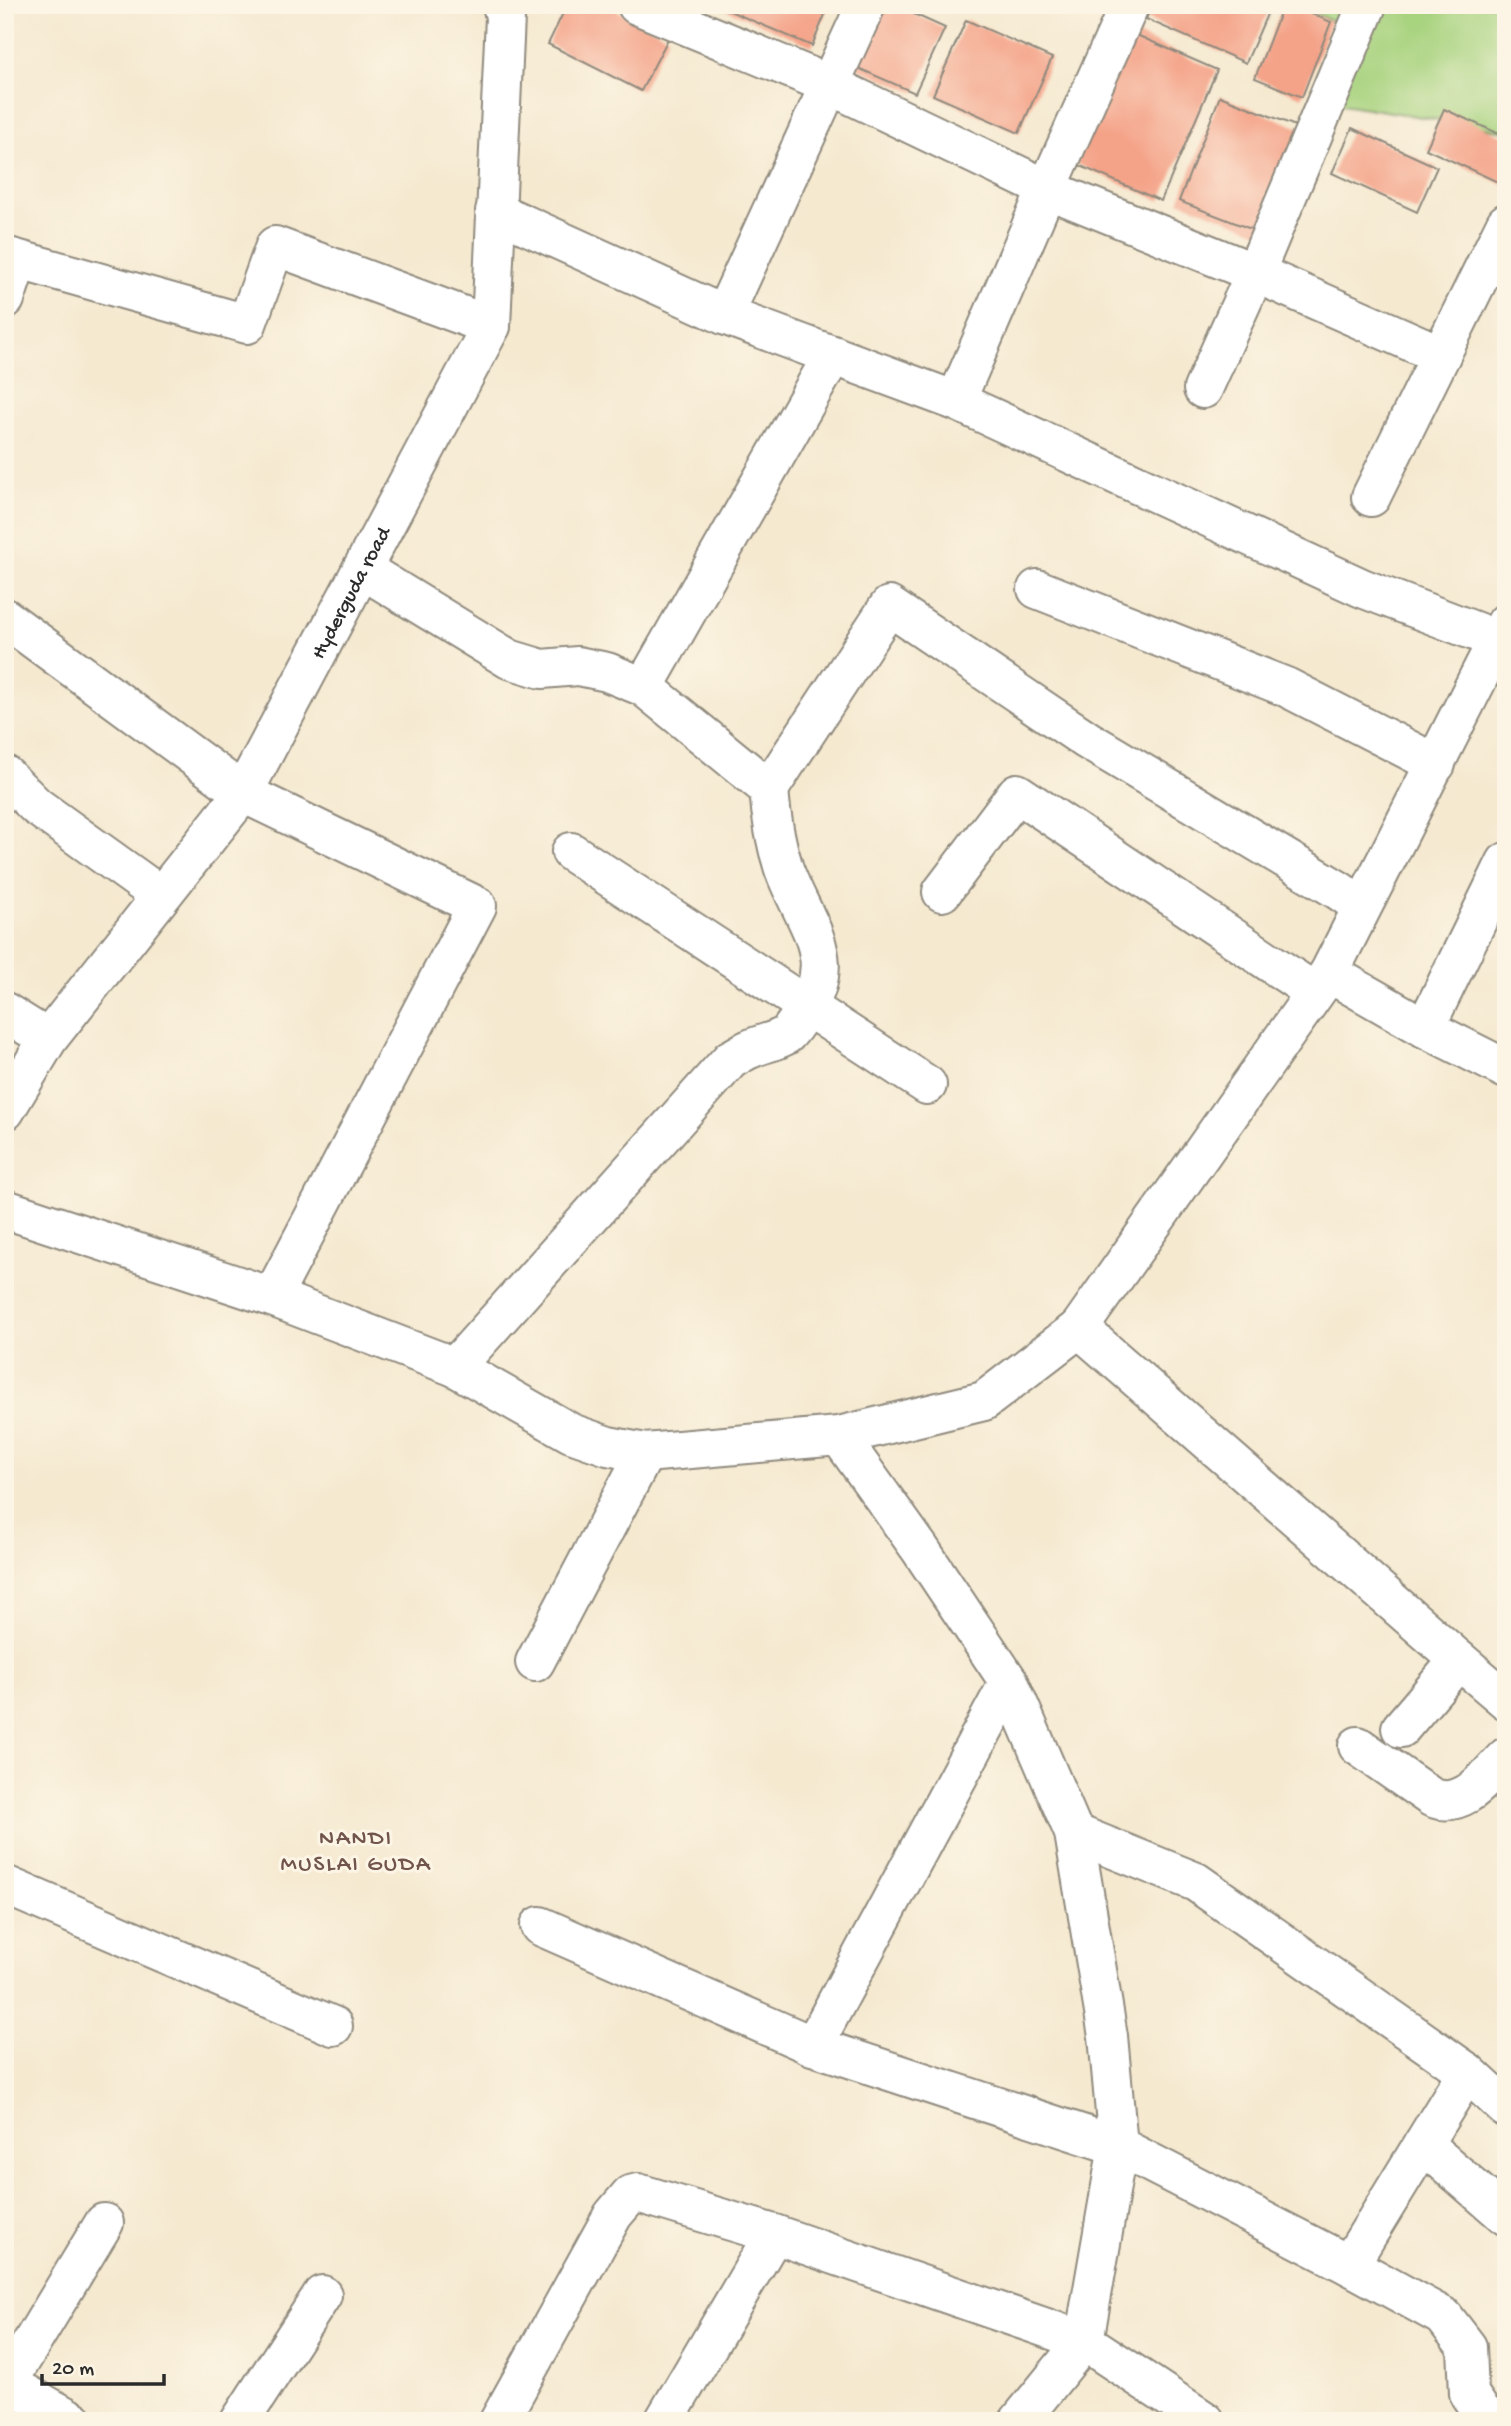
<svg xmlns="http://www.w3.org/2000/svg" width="1511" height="2426" viewBox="0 0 1511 2426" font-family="'Gochi Hand',sans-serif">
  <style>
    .green { fill: #a8d37f; stroke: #6a7f55; stroke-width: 2 }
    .building { fill: #f4a388 }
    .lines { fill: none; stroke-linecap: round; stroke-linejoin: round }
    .minor-casing { stroke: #908a7e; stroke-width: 42 }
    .minor { stroke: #fff; stroke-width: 38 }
    .labels { text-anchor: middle; stroke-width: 6; stroke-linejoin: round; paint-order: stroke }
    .street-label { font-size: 21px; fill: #2b2b2b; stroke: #fcf5e5 }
    .neighbourhood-label { font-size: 23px; letter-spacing: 2px; fill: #71554c; stroke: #fcf5e5 }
  </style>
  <rect width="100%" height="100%" fill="#fcf5e5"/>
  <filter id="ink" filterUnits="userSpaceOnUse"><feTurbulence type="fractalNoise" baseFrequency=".0143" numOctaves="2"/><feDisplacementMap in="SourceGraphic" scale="14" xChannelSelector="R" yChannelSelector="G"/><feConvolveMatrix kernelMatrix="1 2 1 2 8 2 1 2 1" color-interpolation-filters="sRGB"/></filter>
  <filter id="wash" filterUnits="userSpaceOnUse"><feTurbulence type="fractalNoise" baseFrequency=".00686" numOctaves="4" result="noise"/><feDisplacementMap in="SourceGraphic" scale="28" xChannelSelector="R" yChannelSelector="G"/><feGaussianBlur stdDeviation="1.57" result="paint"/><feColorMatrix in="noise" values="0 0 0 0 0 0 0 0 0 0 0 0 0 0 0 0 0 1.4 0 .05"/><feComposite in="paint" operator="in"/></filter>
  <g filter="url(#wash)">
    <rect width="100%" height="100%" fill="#f5e9d0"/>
    <path class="green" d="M 1295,5 L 1506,5 L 1506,131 L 1324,101 L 1340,24 Z"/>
    <g id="blocks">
      <g class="building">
        <path d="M 567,5 L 606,5 L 669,37 L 641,91 L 548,44 Z"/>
        <path d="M 727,5 L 829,5 L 812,46 L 725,9 Z"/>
        <path d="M 878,5 L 894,5 L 945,28 L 915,93 L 851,65 Z"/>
        <path d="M 1152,5 L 1271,5 L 1246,63 L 1146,19 Z"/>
        <path d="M 1283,5 L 1291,5 L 1331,22 L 1302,97 L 1255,78 Z"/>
        <path d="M 966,20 L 1052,58 L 1019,133 L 933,95 Z"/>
        <path d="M 1132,33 L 1217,70 L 1161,201 L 1076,164 Z"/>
        <path d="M 1220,96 L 1303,129 L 1261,233 L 1179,201 Z"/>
        <path d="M 1444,109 L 1506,137 L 1506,176 L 1502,184 L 1426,149 Z"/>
        <path d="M 1352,128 L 1437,167 L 1417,212 L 1332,173 Z"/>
      </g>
    </g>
  </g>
  <g filter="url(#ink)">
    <use href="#blocks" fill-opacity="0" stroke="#908a7e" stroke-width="2"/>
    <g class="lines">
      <defs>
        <g id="minor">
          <path d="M 637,5 L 828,84 L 1047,189 L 1255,273 L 1441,355"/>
          <path d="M 495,211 L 724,315 L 956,401 L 1047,189 L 1129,6"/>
          <path d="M 5,256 L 247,324 L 275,246 L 491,326"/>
          <path d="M 5,299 L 18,260"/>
          <path d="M 724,315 L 866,5"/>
          <path d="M 1203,389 L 1255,273 L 1367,5"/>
          <path d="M 956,401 L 1362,588 L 1498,640"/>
          <path d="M 1371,497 L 1506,223"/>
          <path d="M 362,569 L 509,659 L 542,669 L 578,666 L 607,672 L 644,687 L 769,789 C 771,817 775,842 784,869 C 803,922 843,959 802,1014 C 797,1021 792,1030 786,1035 C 775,1042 762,1043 750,1049 C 744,1051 738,1056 731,1059 L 455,1367"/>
          <path d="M 1037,589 L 1286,687 L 1436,764"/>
          <path d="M 5,618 L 243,793 L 477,906 L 272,1297"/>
          <path d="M 644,687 L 833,355"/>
          <path d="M 5,775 L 36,806 L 161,896"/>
          <path d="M 769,789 L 889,606 L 1087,740 L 1338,890 L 1361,906"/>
          <path d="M 571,852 L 927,1085"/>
          <path d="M 942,892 L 1017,793 L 1314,992"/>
          <path d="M 1329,973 L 1425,1028 L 1506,1069"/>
          <path d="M 5,1012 L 48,1039"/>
          <path d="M 1425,1028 L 1506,862"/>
          <path id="s1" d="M 5,1111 L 48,1039 L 243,793 L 491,326 L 505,17 L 502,5"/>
          <path d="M 5,1209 L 272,1297 L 455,1367 L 571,1433 L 608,1446 L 645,1453 L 839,1436 L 984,1401 L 1079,1328 L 1329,973 L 1506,623"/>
          <path d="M 1079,1328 L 1459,1660 L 1401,1728"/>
          <path d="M 839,1436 L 920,1549 L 1009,1682 L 1074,1833 L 1108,2036 L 1118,2146 L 1084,2341 L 1019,2421"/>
          <path d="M 1459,1660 L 1506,1700"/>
          <path d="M 535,1662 L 645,1453"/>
          <path d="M 1358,1746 L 1431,1797 C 1463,1811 1485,1778 1506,1757"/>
          <path d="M 1074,1833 L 1196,1882 L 1467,2072 L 1506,2108"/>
          <path d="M 5,1885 L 333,2026"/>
          <path d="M 540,1926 L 813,2046 L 1118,2146 L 1349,2265 L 1444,2317 L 1467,2347 L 1469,2394 L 1480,2410 L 1492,2421"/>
          <path d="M 813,2046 L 1009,1682"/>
          <path d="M 1423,2144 L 1506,2216"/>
          <path d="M 1349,2265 L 1467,2072"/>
          <path d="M 7,2383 L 74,2421"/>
          <path d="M 5,2387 L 104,2223"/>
          <path d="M 240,2421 L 322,2295"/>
          <path d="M 499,2421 L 613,2215 L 630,2195 L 638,2193 L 774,2234 L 1084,2341 L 1205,2421"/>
          <path d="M 664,2421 L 774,2234"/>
        </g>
      </defs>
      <use href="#minor" class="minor-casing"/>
      <use href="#minor" class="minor"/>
    </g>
  </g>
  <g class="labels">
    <g class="street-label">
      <text dy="7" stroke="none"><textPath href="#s1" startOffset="625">Hyderguda road</textPath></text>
    </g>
    <g class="neighbourhood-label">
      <text x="356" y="1844">NANDI<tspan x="356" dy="26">MUSLAI GUDA</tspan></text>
    </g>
  </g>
  <rect width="1511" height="2426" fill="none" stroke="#fcf5e5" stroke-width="28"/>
  <path d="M42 2374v10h122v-10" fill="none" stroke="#2b2b2b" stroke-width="3.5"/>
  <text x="52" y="2374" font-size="21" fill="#2b2b2b" stroke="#fcf5e5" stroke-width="5" paint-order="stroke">20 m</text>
</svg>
